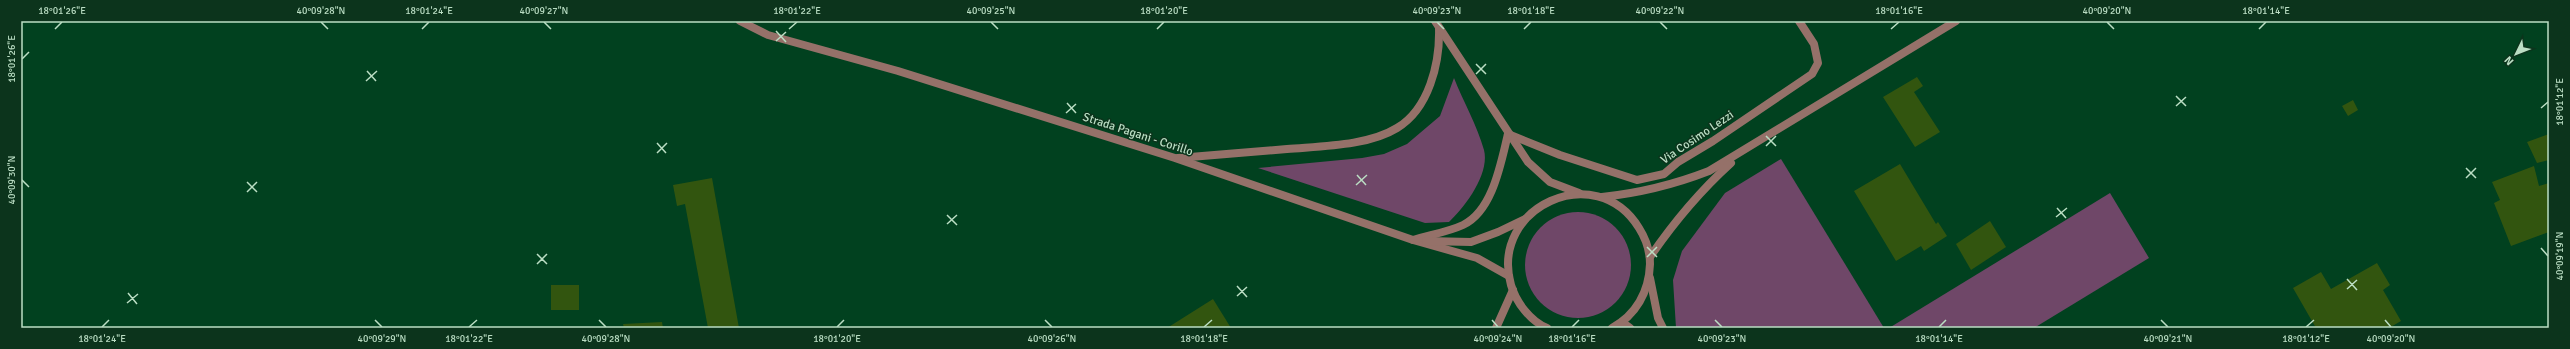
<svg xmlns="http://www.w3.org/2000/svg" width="2570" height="349" viewBox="0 0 2570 349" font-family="Signika,sans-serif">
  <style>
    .green { fill: #6f4768 }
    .building { fill: #32550f }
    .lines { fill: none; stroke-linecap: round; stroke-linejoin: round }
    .lane { stroke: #957169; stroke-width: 8 }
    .street { stroke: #957169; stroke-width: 8 }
    .ticks { fill: none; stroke: #bbdec4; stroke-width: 1.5 }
    .labels { text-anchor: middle; stroke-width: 3; stroke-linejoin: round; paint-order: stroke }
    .street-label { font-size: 12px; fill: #bbdec4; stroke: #0c341c }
    .neatline { fill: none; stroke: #bbdec4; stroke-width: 1.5 }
    .ticks-label { font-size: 10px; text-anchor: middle; fill: #bbdec4 }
  </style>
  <rect width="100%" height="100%" fill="#01411f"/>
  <g class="green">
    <path d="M 1454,78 C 1463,101 1477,125 1484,150 C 1490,174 1465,207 1449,222 L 1425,223 L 1258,168 L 1362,158 L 1384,154 L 1407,144 L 1440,116 Z"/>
    <path d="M 1781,159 L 1884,328 L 1676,328 L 1673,280 L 1682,251 L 1725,193 Z"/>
    <path d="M 2110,193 L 2149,258 L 2034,328 L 1889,328 Z"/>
    <circle cx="1578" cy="265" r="53"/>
  </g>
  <g class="building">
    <path d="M 1917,77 L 1923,86 L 1914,92 L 1940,132 L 1915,147 L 1883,97 Z"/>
    <path d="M 2353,100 L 2358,110 L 2348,116 L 2342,106 Z"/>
    <path d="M 2549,134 L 2549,160 L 2537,163 L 2527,142 Z"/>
    <path d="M 1900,164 L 1936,224 L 1938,222 L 1947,236 L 1924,251 L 1921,246 L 1896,261 L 1854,191 Z"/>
    <path d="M 2534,166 L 2539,186 L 2549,183 L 2549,232 L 2511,246 L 2494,203 L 2500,200 L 2492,182 Z"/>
    <path d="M 712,178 L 739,328 L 708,328 L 685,204 L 677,206 L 673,185 Z"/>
    <path d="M 1990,221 L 2006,247 L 1971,270 L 1956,244 Z"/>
    <path d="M 2377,263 L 2390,285 L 2383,290 L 2401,321 L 2389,328 L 2316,328 L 2293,288 L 2321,272 L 2331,289 Z"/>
    <rect x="551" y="285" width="28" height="25"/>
    <path d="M 1213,299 L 1231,328 L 1167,328 Z"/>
    <path d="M 662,322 L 663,328 L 624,328 L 623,324 Z"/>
  </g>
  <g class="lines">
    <path class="lane" d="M 1508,134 L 1560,155 L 1637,180 L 1664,174 L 1678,162 L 1713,141 L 1812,74 L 1818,63 L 1814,44 L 1799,21"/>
    <g class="street">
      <path d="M 740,21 L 768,35 L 898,71 L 1175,158 L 1413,240 L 1477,258 L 1509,276"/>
      <path d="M 1435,21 L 1528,162 L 1550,182 L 1579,193"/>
      <path d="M 1178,158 C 1214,155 1251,152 1287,149 C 1321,146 1368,146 1397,128 C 1429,109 1440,63 1439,28"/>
      <path d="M 1602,197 C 1640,193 1673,185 1709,171 L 1956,21"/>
      <path d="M 1413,240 C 1429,235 1448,232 1463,225 C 1493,211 1501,162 1508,134"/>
      <path d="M 1426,241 L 1471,242 L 1498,232 L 1525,219"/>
      <path d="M 1650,257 C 1674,222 1699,192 1731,163"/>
      <path d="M 1650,278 L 1658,318 L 1663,328"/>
      <path d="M 1622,322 L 1630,328"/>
      <path d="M 1496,328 L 1513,290"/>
      <path d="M 1547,328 C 1530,321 1516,302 1511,285 C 1489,207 1596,158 1639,228 C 1646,239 1650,251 1650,264 C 1649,292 1636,315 1612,328"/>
    </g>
  </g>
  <path class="ticks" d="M 321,22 L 328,29M 544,22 L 551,29M 991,22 L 998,29M 1437,22 L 1444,29M 1660,22 L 1667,29M 2107,22 L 2114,29M 55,29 L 62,22M 422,29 L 429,22M 789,29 L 797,22M 1157,29 L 1164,22M 1524,29 L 1531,22M 1891,29 L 1899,22M 2259,29 L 2266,22M 776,31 L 786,42M 776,41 L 786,32M 22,59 L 29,52M 1476,64 L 1486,74M 367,71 L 376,81M 1476,74 L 1486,64M 366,81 L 377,71M 2176,96 L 2186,106M 1067,103 L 1076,113M 2176,106 L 2186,97M 2541,108 L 2548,102M 1066,113 L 1076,104M 1766,136 L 1776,146M 657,143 L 666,153M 1766,146 L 1776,136M 657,153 L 667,143M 2466,168 L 2476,178M 1357,175 L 1366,185M 2466,178 L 2476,168M 22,180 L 29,187M 247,182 L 257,192M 1356,185 L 1367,175M 247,192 L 257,182M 2057,208 L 2066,218M 947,215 L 957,225M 2056,217 L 2067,208M 947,224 L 957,215M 1647,247 L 1657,257M 2541,248 L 2548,256M 537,254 L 547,264M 1647,257 L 1657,247M 537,264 L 547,254M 2347,279 L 2357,290M 1237,286 L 1247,297M 2347,289 L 2357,280M 128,293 L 137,304M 1237,296 L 1247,287M 127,303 L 138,294M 375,320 L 382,327M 599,320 L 606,327M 1045,320 L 1052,327M 1492,320 L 1498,327M 1715,320 L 1722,327M 2161,320 L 2168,327M 2385,320 L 2391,327M 102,327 L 109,320M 469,327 L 477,320M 837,327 L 844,320M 1204,327 L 1212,320M 1572,327 L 1579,320M 1939,327 L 1946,320M 2306,327 L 2314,320"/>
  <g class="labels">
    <g class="street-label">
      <text transform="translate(1138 134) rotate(18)" y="4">Strada Pagani - Corillo</text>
      <text transform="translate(1697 137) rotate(-34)" y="4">Via Cosimo Lezzi</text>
    </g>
  </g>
  <rect width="2570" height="349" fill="none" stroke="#0c341c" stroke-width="44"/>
  <g transform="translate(2516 54) rotate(227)" stroke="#0c341c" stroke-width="3" paint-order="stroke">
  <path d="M0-3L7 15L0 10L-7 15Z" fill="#bbdec4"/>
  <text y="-6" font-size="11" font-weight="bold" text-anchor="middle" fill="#bbdec4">N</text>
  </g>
  <rect x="22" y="22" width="2526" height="305" class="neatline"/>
  <g class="ticks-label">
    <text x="62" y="14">18°01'26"E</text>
    <text x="321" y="14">40°09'28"N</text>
    <text x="429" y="14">18°01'24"E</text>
    <text x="544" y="14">40°09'27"N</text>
    <text x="797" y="14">18°01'22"E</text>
    <text x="991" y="14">40°09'25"N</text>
    <text x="1164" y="14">18°01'20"E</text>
    <text x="1437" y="14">40°09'23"N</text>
    <text x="1531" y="14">18°01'18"E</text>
    <text x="1660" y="14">40°09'22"N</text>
    <text x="1899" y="14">18°01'16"E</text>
    <text x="2107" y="14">40°09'20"N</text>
    <text x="2266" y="14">18°01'14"E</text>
    <text transform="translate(11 59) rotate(-90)" y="4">18°01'26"E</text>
    <text transform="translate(2559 102) rotate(-90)" y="4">18°01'12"E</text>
    <text transform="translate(11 180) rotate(-90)" y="4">40°09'30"N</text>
    <text transform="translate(2559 256) rotate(-90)" y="4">40°09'19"N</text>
    <text x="102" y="342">18°01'24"E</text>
    <text x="382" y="342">40°09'29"N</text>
    <text x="469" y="342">18°01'22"E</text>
    <text x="606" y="342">40°09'28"N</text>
    <text x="837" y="342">18°01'20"E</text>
    <text x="1052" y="342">40°09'26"N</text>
    <text x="1204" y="342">18°01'18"E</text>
    <text x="1498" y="342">40°09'24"N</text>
    <text x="1572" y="342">18°01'16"E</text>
    <text x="1722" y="342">40°09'23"N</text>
    <text x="1939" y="342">18°01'14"E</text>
    <text x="2168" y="342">40°09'21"N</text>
    <text x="2306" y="342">18°01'12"E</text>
    <text x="2391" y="342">40°09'20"N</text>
  </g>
</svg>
